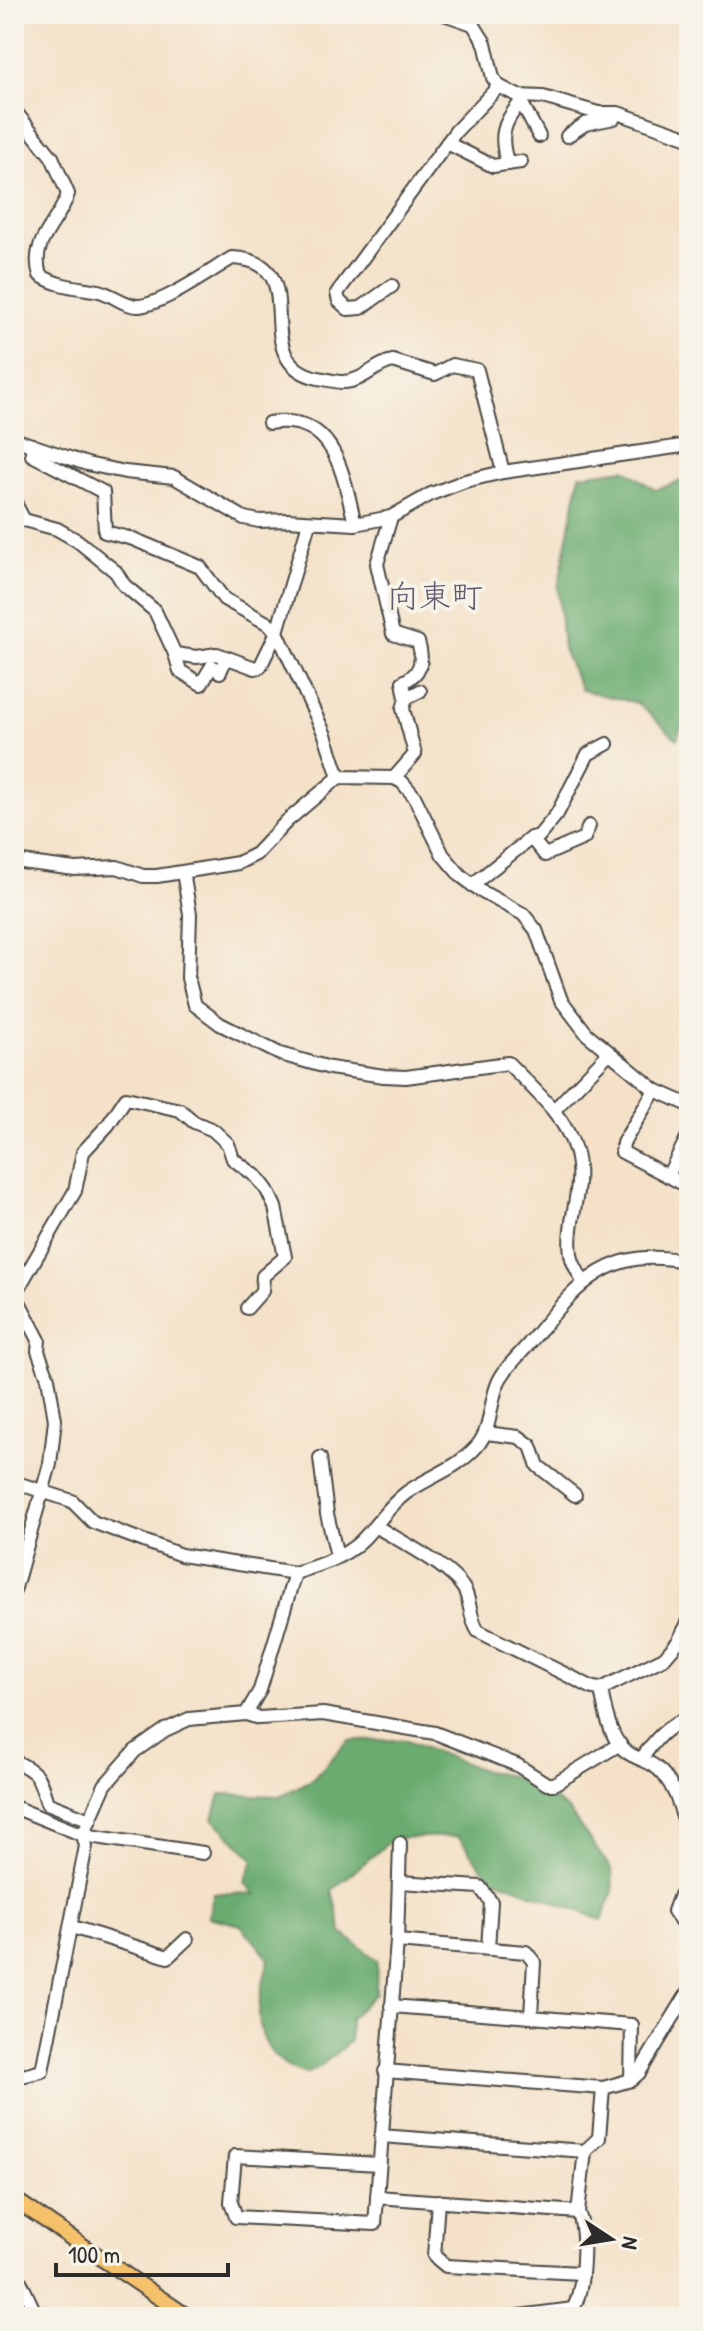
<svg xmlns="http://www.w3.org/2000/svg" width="703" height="2331" viewBox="0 0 703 2331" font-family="'Patrick Hand','Klee One',sans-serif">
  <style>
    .forest { fill: #6aac70; stroke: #4a6c4e; stroke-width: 2 }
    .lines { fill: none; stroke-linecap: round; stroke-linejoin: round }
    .minor-casing { stroke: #494643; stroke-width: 16 }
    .major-casing { stroke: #494643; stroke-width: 18 }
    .minor { stroke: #fff; stroke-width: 12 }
    .major { stroke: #f5c16b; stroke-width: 14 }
    .labels { text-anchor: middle; stroke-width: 8; stroke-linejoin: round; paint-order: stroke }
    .quarter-label { font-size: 32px; fill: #605b6d; stroke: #f7f3e8 }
  </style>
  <rect width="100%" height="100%" fill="#f7f3e8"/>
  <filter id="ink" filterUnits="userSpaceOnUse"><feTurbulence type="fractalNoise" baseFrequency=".0125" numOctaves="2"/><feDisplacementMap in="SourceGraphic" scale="16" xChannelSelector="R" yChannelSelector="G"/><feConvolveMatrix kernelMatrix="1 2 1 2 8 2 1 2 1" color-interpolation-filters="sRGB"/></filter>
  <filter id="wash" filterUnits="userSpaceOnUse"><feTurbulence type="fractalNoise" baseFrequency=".006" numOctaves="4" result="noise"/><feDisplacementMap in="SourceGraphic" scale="32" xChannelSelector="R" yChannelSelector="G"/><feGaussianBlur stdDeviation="1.8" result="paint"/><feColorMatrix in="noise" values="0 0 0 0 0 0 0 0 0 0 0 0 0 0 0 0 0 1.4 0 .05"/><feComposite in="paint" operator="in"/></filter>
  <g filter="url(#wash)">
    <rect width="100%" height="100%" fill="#f4e1c8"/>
    <g class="forest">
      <path d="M 625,469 L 655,490 L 687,479 L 689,481 L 689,703 L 677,739 L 637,703 L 581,690 L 563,649 L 558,588 L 580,475 Z"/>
      <path d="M 349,1740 L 404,1740 L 485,1771 L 526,1779 L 568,1810 L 612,1870 L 613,1893 L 602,1920 L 489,1877 L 458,1836 L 394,1838 L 332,1890 L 342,1933 L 377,1960 L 376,1993 L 350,2019 L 350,2041 L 323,2064 L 306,2074 C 298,2071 289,2068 283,2063 C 247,2036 260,1994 269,1959 L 241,1925 L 208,1917 L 214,1893 L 255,1894 L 245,1882 L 254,1859 L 213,1819 L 220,1794 L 280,1796 L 312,1780 Z"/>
    </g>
  </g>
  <g filter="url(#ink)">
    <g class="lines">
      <defs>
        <g id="minor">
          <path d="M 444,14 L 473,24 L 485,43 L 493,78 L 499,86 L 518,96 L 543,97 L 598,113 L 618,113 L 689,138"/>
          <path d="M 518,96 L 539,136"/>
          <path d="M 14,110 L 52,157 L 68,194 C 59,223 29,241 40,275 C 58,287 78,287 99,291 C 112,294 126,307 139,306 C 164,304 210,271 232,258 C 318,261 242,361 318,378 C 326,379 335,382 343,382 C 363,382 375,364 393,361 L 435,374 L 452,365 L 477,370 L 503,472"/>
          <path d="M 567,136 L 585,124 L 614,118"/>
          <path d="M 447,143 L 493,166 L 521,162"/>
          <path d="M 508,164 C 499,138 502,123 521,102"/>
          <path d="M 392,286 L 361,308 L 348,309 L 339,301 L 337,293 L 456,131 L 499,86"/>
          <path d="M 269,423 C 336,412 343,475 355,524"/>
          <path d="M 14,439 L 87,464 L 125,472 L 174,477 L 244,518 L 259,521 L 287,520 L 355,524 L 391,517 L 431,494 L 465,481 L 503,472 L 689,445"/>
          <path d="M 32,445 L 32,455 L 103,492 L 105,532 L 133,539 L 200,567 L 224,599 L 267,623 L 277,632 L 325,735 L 339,777"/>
          <path d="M 14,495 L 16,505 L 24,520 L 57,529 L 78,541 L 116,572 L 124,585 L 155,611 L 175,654 L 180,671 L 201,684 L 212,666 L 220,672 L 226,658"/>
          <path d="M 391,517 L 377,564 L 393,634 L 418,642 C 424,660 421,674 403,682 L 406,698"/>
          <path d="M 175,654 L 197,657 L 217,654 L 255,668 L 260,667 L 277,632 L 309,523"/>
          <path d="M 394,778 L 415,754 L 403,709 L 406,698 L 420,691"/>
          <path d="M 531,838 L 539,836 L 557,814 L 588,754 L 607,744"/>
          <path d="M 14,861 L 75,869 L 117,867 L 143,876 L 157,876 L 238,863 L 256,854 L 287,821 L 339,777 L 394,778 L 402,782 L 414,796 L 443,855 L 461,876 L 484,893 L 523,914 L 536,930 L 561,1000 L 587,1034 L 655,1090 L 689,1105"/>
          <path d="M 183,872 L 190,914 L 188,978 L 195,1005 L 220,1024 L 280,1054 L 330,1068 L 384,1076 L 406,1077 L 508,1063 C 533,1089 565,1115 575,1150 C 586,1186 566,1221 571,1254 C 572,1264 579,1273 583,1282"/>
          <path d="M 472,885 L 531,838 L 545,855 L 584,838 L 589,826"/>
          <path d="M 655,1090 L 623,1143 L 622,1152 L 689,1187"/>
          <path d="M 554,1110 L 609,1053"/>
          <path d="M 668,1176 L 689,1134"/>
          <path d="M 486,1433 L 519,1437 L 531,1446 L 538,1466 L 575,1495"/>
          <path d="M 320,1458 L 327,1514 L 337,1556"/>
          <path d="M 14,1482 L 72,1501 L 93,1522 L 181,1555 L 295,1573"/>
          <path d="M 375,1526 C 399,1540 450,1566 464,1589 C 471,1601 469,1617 478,1631 L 593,1688 L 601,1689 L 664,1658 L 678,1642 L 689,1621"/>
          <path d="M 14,1591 L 50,1464 L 55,1420 L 48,1378 L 38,1351 L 39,1340 L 17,1298 L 19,1287 L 75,1191 L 83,1152 L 108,1125 L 126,1098 L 180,1110 L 194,1122 L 213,1130 L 228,1144 L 233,1159 L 257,1177 L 267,1190 L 275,1207 L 285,1257 L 263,1276 L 262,1291 L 247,1308"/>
          <path d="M 601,1689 C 604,1707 610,1741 627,1752 C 639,1761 652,1760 664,1775 C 685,1802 689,1844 689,1877"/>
          <path d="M 246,1714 L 259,1718 L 323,1714 L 435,1733 L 517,1765 L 547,1784 L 554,1784 L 620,1744"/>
          <path d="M 642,1758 C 656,1738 667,1726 689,1717"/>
          <path d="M 14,1761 C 39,1772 39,1777 47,1803 L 90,1820"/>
          <path d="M 14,1807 L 83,1835 L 105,1785 L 135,1751 L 165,1730 L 189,1719 L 246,1714 L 260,1690 L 295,1573 C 317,1566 343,1558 360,1542 C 377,1526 387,1507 406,1493 C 430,1476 457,1469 477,1446 C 492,1429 489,1404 498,1383 C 504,1368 522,1353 532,1340 C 578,1284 609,1244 689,1262"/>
          <path d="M 399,1882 L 480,1887 L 491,1902 L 488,1948"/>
          <path d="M 689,1888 L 680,1895 L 674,1911 L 689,1932"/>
          <path d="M 72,1927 L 168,1957 L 187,1939"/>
          <path d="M 397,1941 L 526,1952 L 534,1962 L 531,2016"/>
          <path d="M 385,2071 L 603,2088 L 631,2080 L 632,2025 L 391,2006"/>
          <path d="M 14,2078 L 42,2071 L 86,1846 L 83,1835 L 203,1853"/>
          <path d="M 631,2080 L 639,2073 L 689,1991"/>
          <path d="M 381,2136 L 585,2151 L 599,2138 L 603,2088"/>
          <path d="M 379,2164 L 235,2156 L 231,2202 L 236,2217 L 375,2224 L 397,1941 L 400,1843"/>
          <path d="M 377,2197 L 578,2212 C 587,2232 584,2290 573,2309 L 512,2317"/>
          <path d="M 438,2201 L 434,2256 L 446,2266 L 581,2273"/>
          <path d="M 578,2212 L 585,2151"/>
          <path d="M 14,2268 L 37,2317"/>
        </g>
        <path id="major" d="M 14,2199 L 188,2317"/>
      </defs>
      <use href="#minor" class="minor-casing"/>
      <use href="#major" class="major-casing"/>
      <use href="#minor" class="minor"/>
      <use href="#major" class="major"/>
    </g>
  </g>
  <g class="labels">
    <g class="quarter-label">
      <text x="435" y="607">向東町</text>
    </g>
  </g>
  <rect width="703" height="2331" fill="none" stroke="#f7f3e8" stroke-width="48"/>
  <g transform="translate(611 2239) rotate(102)" stroke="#f7f3e8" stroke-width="6" paint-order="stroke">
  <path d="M0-6L14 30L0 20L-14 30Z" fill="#2b2b2b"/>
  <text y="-12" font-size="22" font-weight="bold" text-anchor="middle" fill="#2b2b2b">N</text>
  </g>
  <path d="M56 2263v12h172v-12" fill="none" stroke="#2b2b2b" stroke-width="4"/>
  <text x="68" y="2263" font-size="24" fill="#2b2b2b" stroke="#f7f3e8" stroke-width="6" paint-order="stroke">100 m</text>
</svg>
